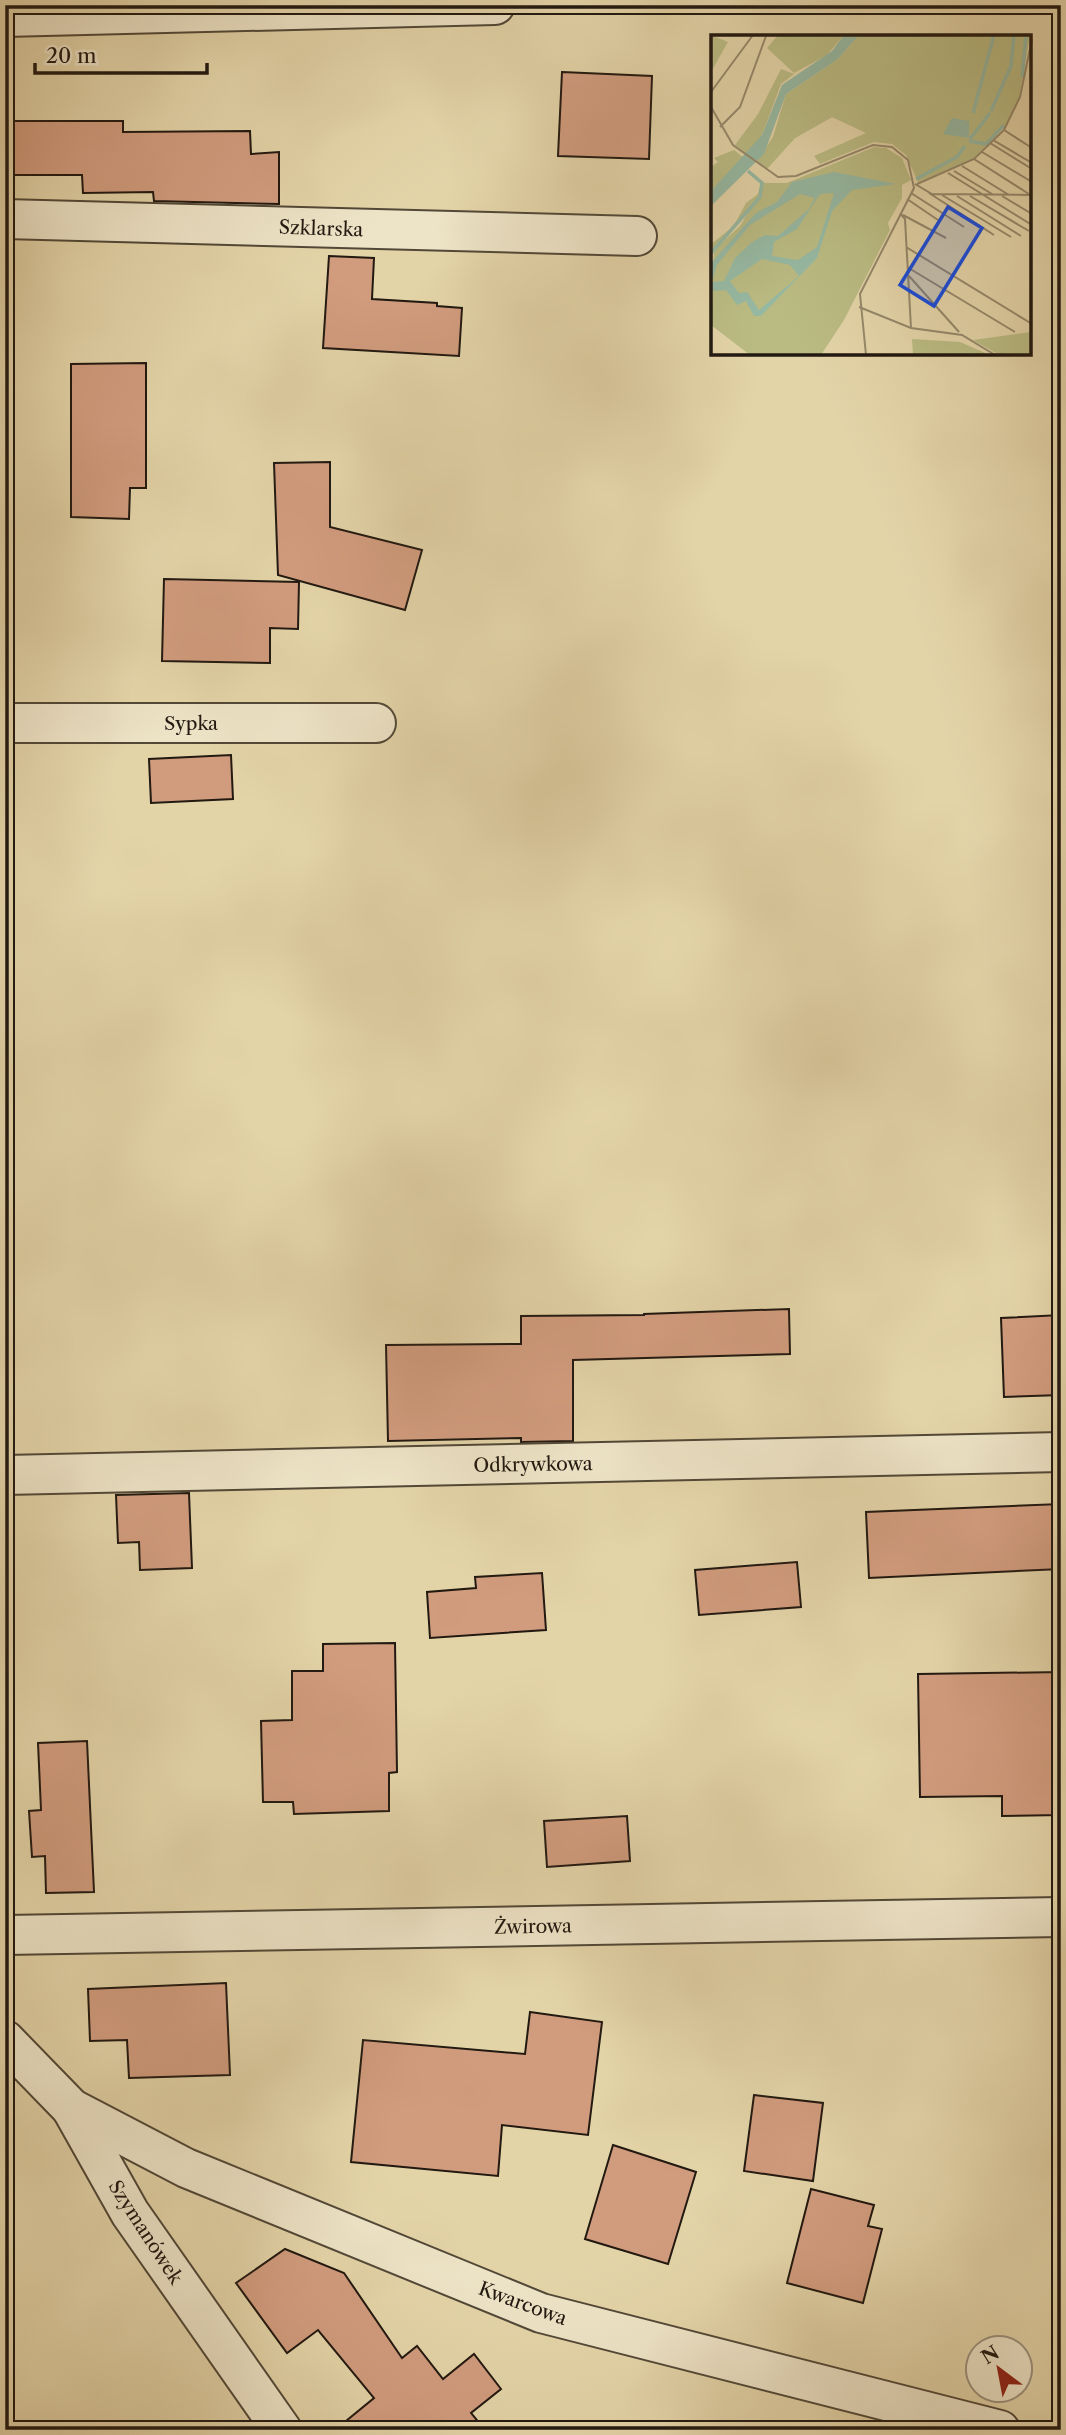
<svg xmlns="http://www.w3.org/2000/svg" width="1066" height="2435" viewBox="0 0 1066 2435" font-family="'Libre Caslon Text',serif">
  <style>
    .building { fill: #d19c7e; stroke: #221911; stroke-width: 2 }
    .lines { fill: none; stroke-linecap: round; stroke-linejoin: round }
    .minor-casing { stroke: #524837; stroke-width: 42 }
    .tertiary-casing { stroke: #524837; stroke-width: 42 }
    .minor { stroke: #ede3c6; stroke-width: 38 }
    .tertiary { stroke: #ede3c6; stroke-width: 38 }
    .labels { text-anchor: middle; stroke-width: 6; stroke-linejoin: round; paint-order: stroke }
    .street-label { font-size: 19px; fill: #221911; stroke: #ede3c6 }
    .inset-river { fill: none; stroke: #96b9a3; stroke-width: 3.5 }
    .inset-road { fill: none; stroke: #96896c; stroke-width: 2 }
    .view { fill: #1d4ed8; fill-opacity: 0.15; stroke: #1d4ed8; stroke-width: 3.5 }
    .inset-edge { fill: none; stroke: #221911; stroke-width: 3.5 }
  </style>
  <rect width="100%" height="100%" fill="#e3d4a8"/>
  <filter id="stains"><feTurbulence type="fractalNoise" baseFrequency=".00286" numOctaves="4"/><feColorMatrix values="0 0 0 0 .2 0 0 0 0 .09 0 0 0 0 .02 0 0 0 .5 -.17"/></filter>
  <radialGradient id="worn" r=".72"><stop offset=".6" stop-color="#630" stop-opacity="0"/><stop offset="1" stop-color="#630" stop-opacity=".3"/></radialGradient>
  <g class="building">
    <path d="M 562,72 L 652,76 L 649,159 L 558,156 Z"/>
    <path d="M 5,121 L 123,121 L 123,132 L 250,131 L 251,154 L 279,152 L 279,204 L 154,201 L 153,192 L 83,193 L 82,175 L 5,175 Z"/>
    <path d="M 329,256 L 374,258 L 372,299 L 437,303 L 437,306 L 462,308 L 459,356 L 323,348 Z"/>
    <path d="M 146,363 L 146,488 L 130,488 L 129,519 L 71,517 L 71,364 Z"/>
    <path d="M 330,462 L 330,527 L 422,550 L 405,610 L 278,575 L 274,463 Z"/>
    <path d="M 164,579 L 299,582 L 298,629 L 270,628 L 270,663 L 162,661 Z"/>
    <path d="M 231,755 L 233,799 L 151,803 L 149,759 Z"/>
    <path d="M 789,1309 L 790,1354 L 573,1360 L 573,1441 L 521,1442 L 521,1438 L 388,1441 L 386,1345 L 521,1344 L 521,1316 L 644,1315 L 644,1314 Z"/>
    <path d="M 1061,1315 L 1061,1395 L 1004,1397 L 1001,1318 Z"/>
    <path d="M 189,1493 L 192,1568 L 140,1570 L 139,1542 L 118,1543 L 116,1495 Z"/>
    <path d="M 1061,1504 L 1061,1569 L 869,1578 L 866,1512 Z"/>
    <path d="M 797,1562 L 801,1607 L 699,1615 L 695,1570 Z"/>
    <path d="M 542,1573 L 546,1630 L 430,1638 L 427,1592 L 476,1588 L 475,1577 Z"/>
    <path d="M 395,1643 L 397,1772 L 389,1773 L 389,1811 L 294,1814 L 293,1802 L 263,1802 L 261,1721 L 292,1720 L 292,1671 L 323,1671 L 323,1644 Z"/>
    <path d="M 1061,1672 L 1061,1815 L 1002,1816 L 1002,1796 L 920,1797 L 918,1674 Z"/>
    <path d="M 87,1741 L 94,1892 L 46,1893 L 45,1856 L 32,1857 L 29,1811 L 41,1810 L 38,1743 Z"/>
    <path d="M 627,1816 L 630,1861 L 547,1867 L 544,1821 Z"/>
    <path d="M 226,1983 L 230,2075 L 129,2078 L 127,2040 L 90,2041 L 88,1989 Z"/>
    <path d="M 530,2012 L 602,2022 L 588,2135 L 502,2125 L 498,2176 L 351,2162 L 363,2040 L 525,2054 Z"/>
    <path d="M 754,2095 L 823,2103 L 813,2181 L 744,2171 Z"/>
    <path d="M 613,2145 L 696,2172 L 668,2264 L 585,2239 Z"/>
    <path d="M 811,2189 L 874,2205 L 868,2226 L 882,2229 L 863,2303 L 787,2283 Z"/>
    <path d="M 285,2249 L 344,2273 L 402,2358 L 417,2346 L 443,2379 L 474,2354 L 501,2389 L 471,2413 L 485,2430 L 335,2430 L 374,2398 L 318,2330 L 287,2353 L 236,2283 Z"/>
  </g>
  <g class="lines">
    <defs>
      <g id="minor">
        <path d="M 5,17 L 495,5"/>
        <path d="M 5,219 L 637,236"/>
        <path d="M 5,723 L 376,723"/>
        <path d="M 5,1475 L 1061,1452"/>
        <path d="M 5,1935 L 1061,1917"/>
        <path d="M 71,2108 L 130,2213 L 282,2430"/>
      </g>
      <path id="tertiary" d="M 5,2040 L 71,2108 L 186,2168 L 541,2313 L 1000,2430"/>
    </defs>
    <use href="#minor" class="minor-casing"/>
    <use href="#tertiary" class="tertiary-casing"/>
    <use href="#minor" class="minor"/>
    <use href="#tertiary" class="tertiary"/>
  </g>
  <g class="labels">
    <g class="street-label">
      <text transform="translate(321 228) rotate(2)" y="7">Szklarska</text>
      <text x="191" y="730">Sypka</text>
      <text transform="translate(533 1464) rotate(-1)" y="7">Odkrywkowa</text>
      <text transform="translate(533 1926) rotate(-1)" y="7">Żwirowa</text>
      <text transform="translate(146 2232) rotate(57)" y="7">Szymanówek</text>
      <text transform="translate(523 2303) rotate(20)" y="7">Kwarcowa</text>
    </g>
  </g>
  <g transform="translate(711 35)">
    <rect width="320" height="320" fill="#e3d4a8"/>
    <path d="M 0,0 L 17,7 L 0,37 ZM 148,0 L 319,0 L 308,63 L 297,88 L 262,124 L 207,147 L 195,120 L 181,109 L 163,107 L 109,129 L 103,121 L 155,98 L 121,82 L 84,103 L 56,134 L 46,126 L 62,102 L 75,59 L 127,24 Z" fill="#babb83"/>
    <path d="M 141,22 L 155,23 L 156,36 L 169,51 L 147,77 L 155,97 L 121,82 L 84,103 L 54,133 L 47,127 L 84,86 L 100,56 L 127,27 ZM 70,34 L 83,39 L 70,49 L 51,100 L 36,119 L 24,110 L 47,79 ZM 23,115 L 33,123 L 0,156 L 0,132 L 7,127 L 3,123 ZM 320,297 L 320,320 L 288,320 L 262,305 ZM 201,304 L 249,307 L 279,320 L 202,320 Z" fill="#babb83"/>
    <path d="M 50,146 L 61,151 L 0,219 L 0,209 L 22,192 L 35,168 L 47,159 Z" fill="#babb83"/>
    <path d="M 67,0 L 133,0 L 116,20 L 83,38 L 56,13 ZM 163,112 L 175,113 L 191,123 L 200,145 L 191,150 L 191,163 L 177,188 L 179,195 L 133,285 L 110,320 L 39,320 L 0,290 L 3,215 L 29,191 L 55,148 L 76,148 Z" fill="#babb83"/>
    <path d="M 133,0 L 148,0 L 127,24 L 75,59 L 53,119 L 0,171 L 0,156 L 51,100 L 71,50 L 121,16 ZM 241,83 L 258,86 L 258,103 L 232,99 ZM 123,137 L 185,149 L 141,155 L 121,176 L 106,223 L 50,281 L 43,281 L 35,266 L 26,270 L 15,255 L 0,256 L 0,228 L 45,178 L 66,167 L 81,147 ZM 123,158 L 106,212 L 87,225 L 61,221 L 63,207 L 86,194 L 109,159 ZM 89,159 L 104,163 L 98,174 L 67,201 L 54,200 L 41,207 L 24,223 L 13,246 L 1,247 L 6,230 L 39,190 ZM 51,224 L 79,230 L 88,241 L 48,275 L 36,257 L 28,258 L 19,246 Z" fill="#96b9a3" fill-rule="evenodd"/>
    <path class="inset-river" d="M 311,42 L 315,0M 280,76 L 300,31 L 303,0M 262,78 L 283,0M 259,104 L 279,78M 258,106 L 275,109 L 293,90M 205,144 L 246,122 L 254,111M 0,218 L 49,162 L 51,148 L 37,136"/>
    <path class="inset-road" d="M 0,57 L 42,0M 0,72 L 22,110 L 67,142 L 85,141 L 162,110 L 181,112 L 197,125 L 203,153 L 149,259 L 155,320M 9,92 L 29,72 L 55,1M 293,95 L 321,113M 282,105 L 321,128M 279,108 L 321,134M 271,117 L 321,147M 263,124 L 318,159M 251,131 L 298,160M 243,136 L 281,159M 237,138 L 321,190M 204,149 L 221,159 L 321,160M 206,149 L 263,124 L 293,95 L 309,62 L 321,4M 200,158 L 253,192M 218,158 L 283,200M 231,160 L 300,202M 246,161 L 310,201M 259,161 L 318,196M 291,161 L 321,179M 196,164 L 227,185M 189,178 L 194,184 L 200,293M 192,180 L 235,203M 195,212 L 321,289M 196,232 L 304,297M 198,241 L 248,297M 148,272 L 200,293 L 251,300 L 284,320"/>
    <path class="view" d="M 237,172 L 271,193 L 223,271 L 189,250 Z"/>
    <rect width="320" height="320" class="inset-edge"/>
  </g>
  <rect width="1066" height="2435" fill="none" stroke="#e3d4a8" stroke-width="28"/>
  <rect x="7" y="7" width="1052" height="2421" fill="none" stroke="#221911" stroke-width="3.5"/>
  <rect x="14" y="14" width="1038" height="2407" fill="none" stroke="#221911" stroke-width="2"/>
  <g transform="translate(999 2369) rotate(328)"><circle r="33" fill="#ede3c6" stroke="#9c927e" stroke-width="2"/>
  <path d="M0-5L12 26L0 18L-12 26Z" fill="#8f2418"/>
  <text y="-10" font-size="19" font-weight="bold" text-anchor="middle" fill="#221911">N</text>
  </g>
  <path d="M35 63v10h172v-10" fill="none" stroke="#221911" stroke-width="3.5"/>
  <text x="46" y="63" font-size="21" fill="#221911" stroke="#ede3c6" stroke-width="5" paint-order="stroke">20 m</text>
  <rect width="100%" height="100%" filter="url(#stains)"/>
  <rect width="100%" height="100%" fill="url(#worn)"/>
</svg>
